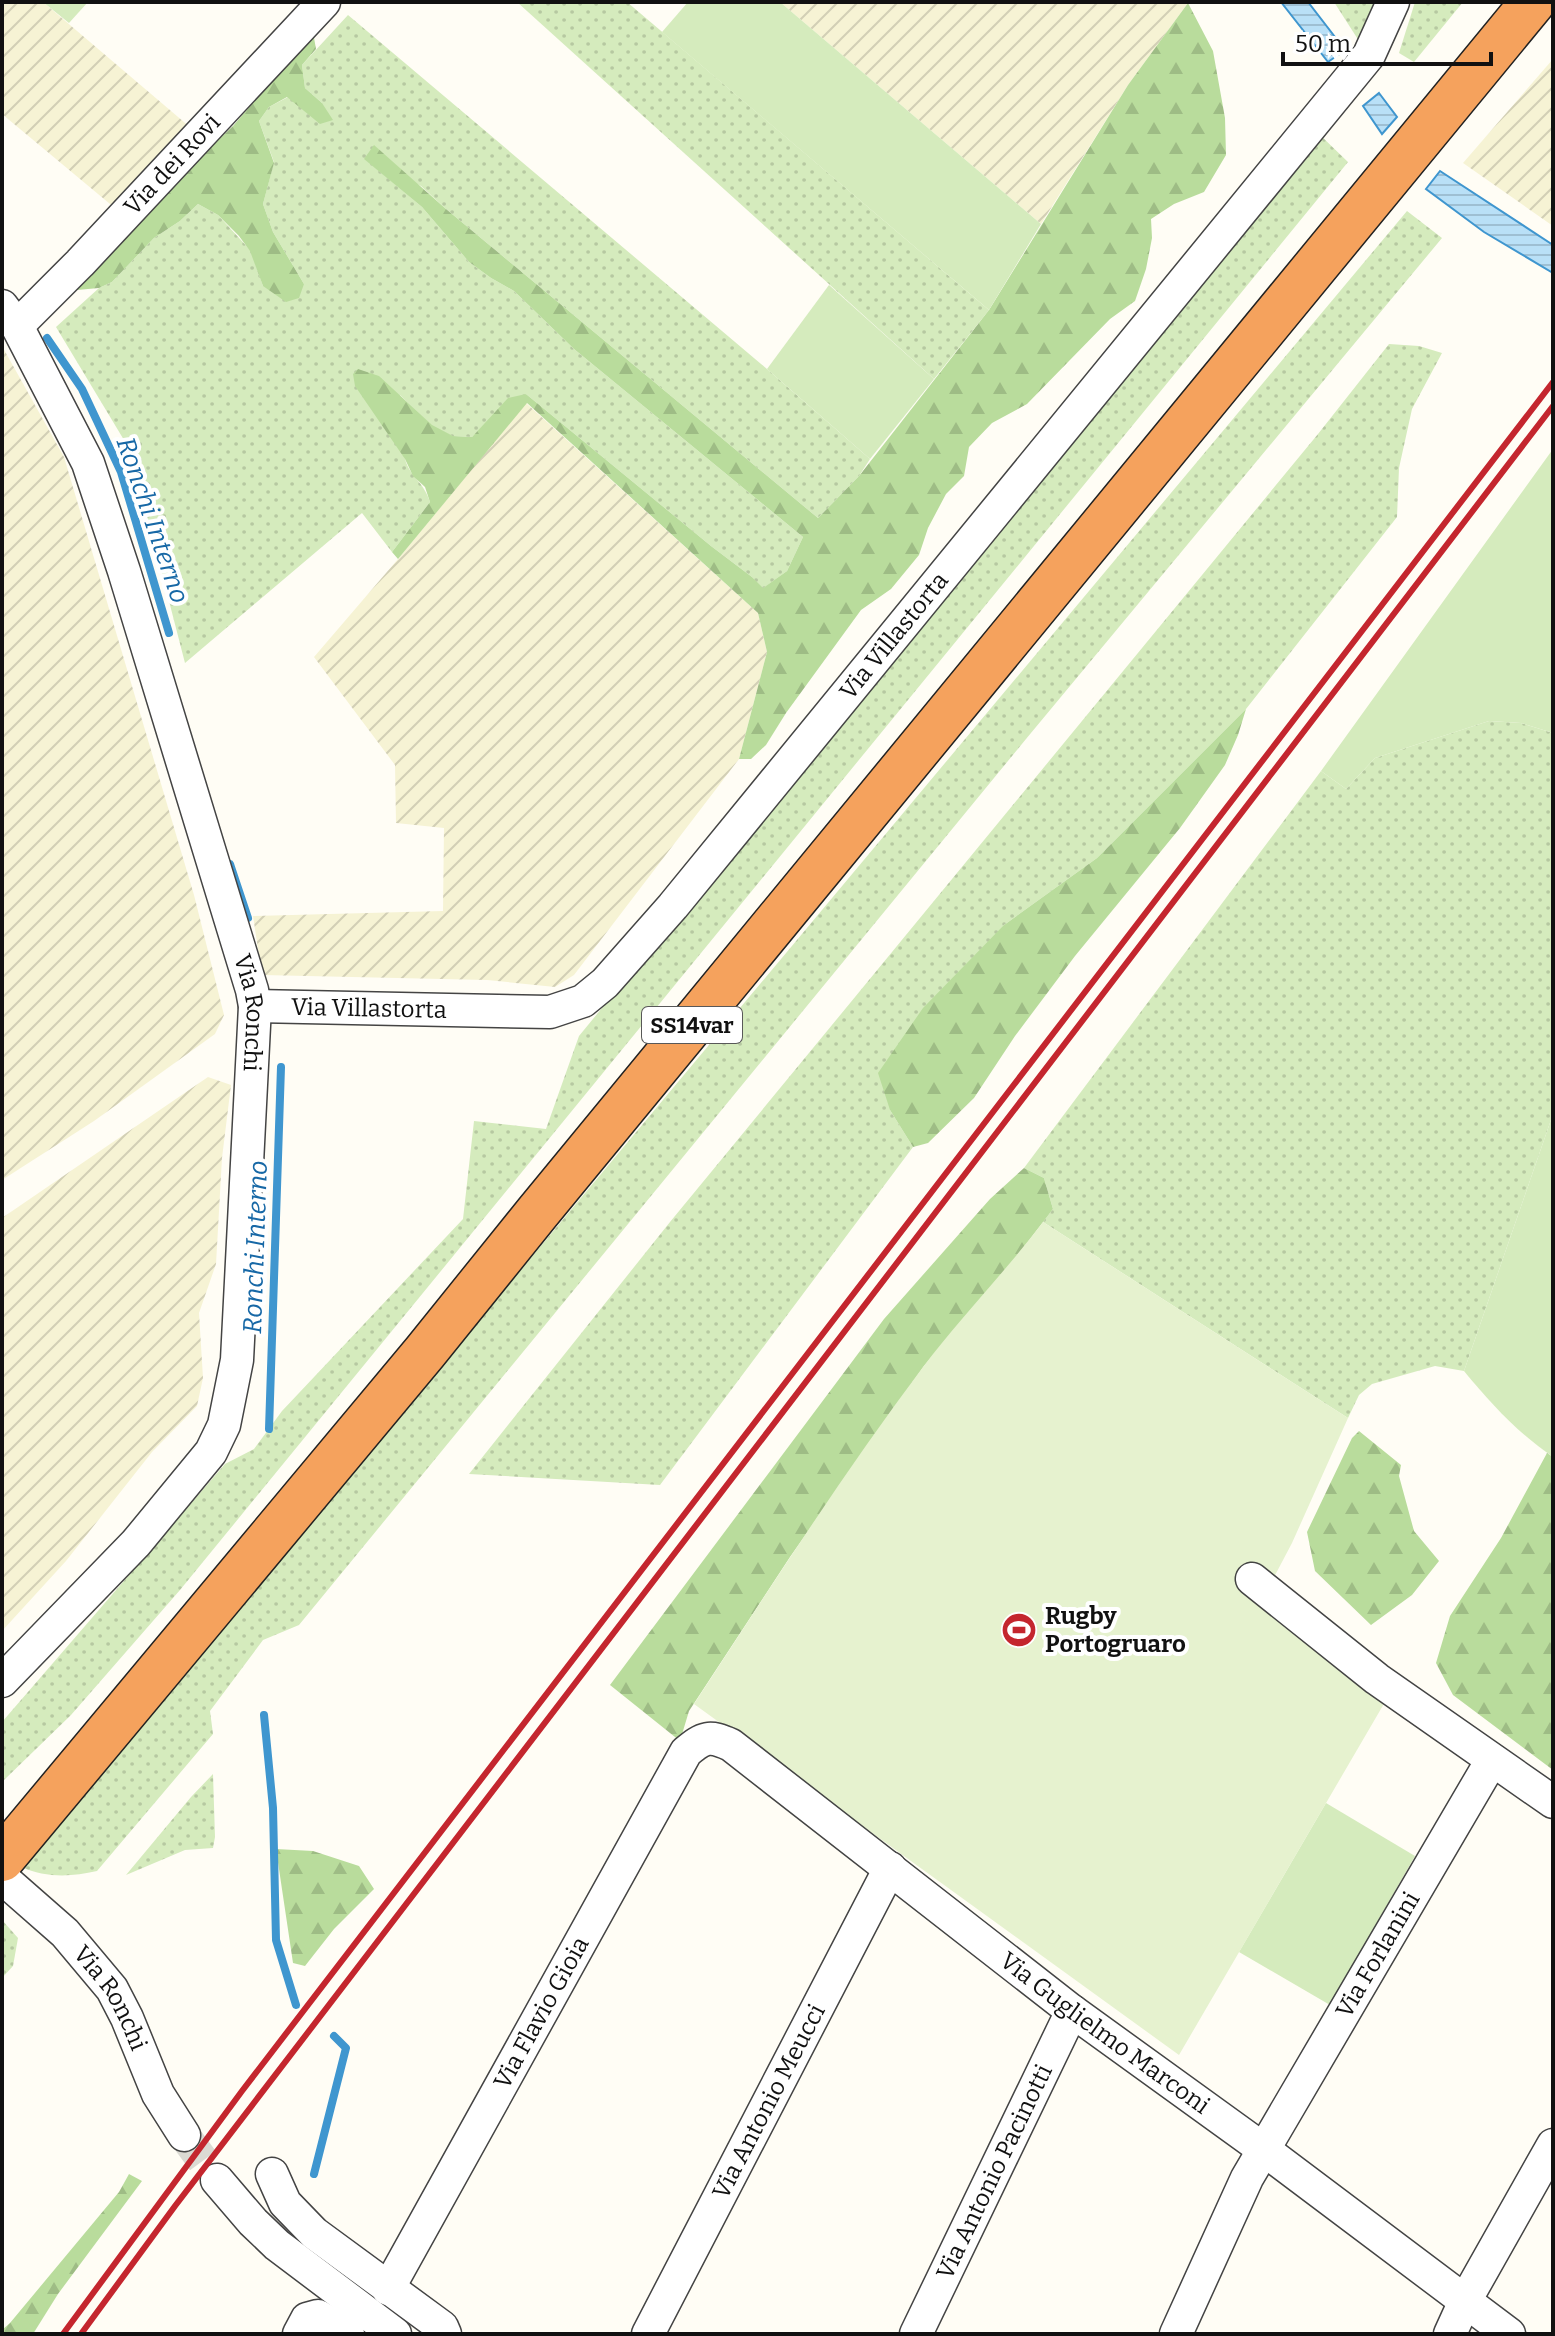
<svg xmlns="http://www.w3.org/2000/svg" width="1555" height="2336" viewBox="0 0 1555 2336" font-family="Bitter,serif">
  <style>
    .farmland { fill: url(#farmland-furrows) }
    .grass { fill: url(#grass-dots) }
    .forest { fill: url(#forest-firs) }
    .park { fill: #d5ebbd }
    .pitch { fill: #e6f2cf }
    .water { fill: url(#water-rules); stroke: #3f96cf; stroke-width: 2 }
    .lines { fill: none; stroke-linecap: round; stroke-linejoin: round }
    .stream { stroke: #3f96cf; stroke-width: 8 }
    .minor-tunnel { stroke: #dbdad3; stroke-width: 32; stroke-dasharray: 32 16; stroke-linecap: butt }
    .minor-casing { stroke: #444; stroke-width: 35 }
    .highway-casing { stroke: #222; stroke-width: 47 }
    .minor { stroke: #fff; stroke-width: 32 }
    .highway { stroke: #f5a25d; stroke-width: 44 }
    .rail { stroke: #c4262e; stroke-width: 6 }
    .labels { text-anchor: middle; stroke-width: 8; stroke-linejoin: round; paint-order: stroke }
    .shield { fill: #fff; stroke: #585858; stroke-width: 2 }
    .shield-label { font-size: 22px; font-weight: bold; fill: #111 }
    .street-label { font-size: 24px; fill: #111; stroke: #fff }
    .poi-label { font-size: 24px; font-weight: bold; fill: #111; stroke: #fff; text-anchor: start }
    .water-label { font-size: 26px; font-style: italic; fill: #1768a6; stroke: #fff }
  </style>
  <defs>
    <pattern id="farmland-furrows" width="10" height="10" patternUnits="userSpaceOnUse" patternTransform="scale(2)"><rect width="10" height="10" fill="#f6f3d4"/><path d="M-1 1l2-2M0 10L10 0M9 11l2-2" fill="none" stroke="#d2cfb5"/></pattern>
    <pattern id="grass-dots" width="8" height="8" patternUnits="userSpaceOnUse" patternTransform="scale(2)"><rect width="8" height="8" fill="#d5ebbd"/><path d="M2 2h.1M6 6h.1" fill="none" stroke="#b6c8a1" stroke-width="1.8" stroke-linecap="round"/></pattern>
    <pattern id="forest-firs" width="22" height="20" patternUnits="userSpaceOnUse" patternTransform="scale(2)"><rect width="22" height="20" fill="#b9dc9c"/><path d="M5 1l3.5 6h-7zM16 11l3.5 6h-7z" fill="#9ebc85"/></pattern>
    <pattern id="water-rules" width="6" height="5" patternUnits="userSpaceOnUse" patternTransform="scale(2)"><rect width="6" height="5" fill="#b9e0f7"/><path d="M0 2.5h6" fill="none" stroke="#9ebfd3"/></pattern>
  </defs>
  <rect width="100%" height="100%" fill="#fffdf5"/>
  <g class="farmland">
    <path d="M 2,2 L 43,2 L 191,128 L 116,209 L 2,114 Z"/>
    <path d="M 780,2 L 1188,2 L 1188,3 L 1128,85 L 1041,224 Z"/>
    <path d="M 1553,59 L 1553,226 L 1463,163 Z"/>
    <path d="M 2,346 L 64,457 L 194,895 L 224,1015 L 215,1034 L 94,1121 L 2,1180 Z"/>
    <path d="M 526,403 L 758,613 L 767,652 L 739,759 L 574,975 L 555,987 L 487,980 L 262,975 L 253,916 L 443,911 L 444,828 L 396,823 L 395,765 L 314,657 L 398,559 Z"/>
    <path d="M 208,1077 L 231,1085 L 222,1158 L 216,1264 L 199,1313 L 203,1378 L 197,1406 L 152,1452 L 66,1561 L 2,1631 L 2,1218 Z"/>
  </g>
  <g class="grass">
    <path d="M 517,2 L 627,2 L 989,310 L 934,379 Z"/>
    <path d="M 1334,2 L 1374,2 L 1359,41 Z"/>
    <path d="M 1415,2 L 1463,2 L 1414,62 L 1399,53 Z"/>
    <path d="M 348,15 L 767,369 L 870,459 L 859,476 L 818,518 L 446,209 L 421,186 L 365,159 L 422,207 L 469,262 L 491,278 L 514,291 L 574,349 L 803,537 L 787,571 L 762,589 L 752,577 L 711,546 L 526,394 L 486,423 L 472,437 L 452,436 L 432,426 L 400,395 C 402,415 400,441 405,459 C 410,477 424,482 430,502 L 392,552 L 362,513 L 185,663 L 130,450 L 56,327 L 99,288 L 112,282 L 154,238 L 180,221 L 198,204 L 218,215 L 251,251 L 263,286 L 304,284 L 273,232 L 263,204 L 274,162 L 259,121 L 269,107 L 288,97 L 299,105 L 322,103 L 305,88 L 302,65 Z"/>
    <path d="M 1319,134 L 1348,162 L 180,1590 L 71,1715 L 2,1782 L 2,1722 L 225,1464 L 254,1449 L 282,1411 L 463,1219 L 474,1121 L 546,1129 L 579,1036 Z"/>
    <path d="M 1407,211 L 1442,238 L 1026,739 L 299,1625 L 263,1640 L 210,1711 L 213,1734 L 97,1871 C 71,1877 46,1878 21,1867 Z"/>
    <path d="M 1389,344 L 1419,346 L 1442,353 L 1412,409 L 1399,468 L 1397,517 L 1246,709 L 1097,858 L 1004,925 L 890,1110 L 913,1147 L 660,1485 L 469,1474 L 670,1222 L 1318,434 Z"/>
    <path d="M 1489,721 L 1521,723 L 1553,733 L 1553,1114 L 1464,1371 L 1435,1366 L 1372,1384 L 1359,1395 L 1348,1418 L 1043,1222 L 1053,1209 L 1044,1178 L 1024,1168 L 1321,771 L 1346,789 L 1375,758 Z"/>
    <path d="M 213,1774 L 215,1837 L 213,1848 L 185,1850 L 126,1875 L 191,1797 Z"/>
    <path d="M 2,1920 L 18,1938 L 13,1966 L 2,1978 Z"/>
  </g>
  <g class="forest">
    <path d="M 1188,3 L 1213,51 L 1225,118 L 1226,155 L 1204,192 L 1174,204 L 1151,219 L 1152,238 L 1146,269 L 1135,301 L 1110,319 L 1027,404 L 992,423 L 969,447 L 964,476 L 946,494 L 928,528 L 919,555 L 891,589 L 861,610 L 786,713 L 766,745 L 751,759 L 739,759 L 767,652 L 758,613 L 527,403 L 398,559 L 392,552 L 430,502 L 425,487 L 413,476 L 405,459 L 355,386 L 353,374 L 358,369 L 379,376 L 432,425 L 453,436 L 472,437 L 508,398 L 526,394 L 711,546 L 752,577 L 763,588 L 787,571 L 803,537 L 574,349 L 514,291 L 491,278 L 469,262 L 422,207 L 364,159 L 374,145 L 446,209 L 818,518 L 859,476 L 989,310 L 1128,85 Z"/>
    <path d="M 313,32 L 316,49 L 302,65 L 305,88 L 322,103 L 333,120 L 320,124 L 287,97 L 269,107 L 259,121 L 274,163 L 263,204 L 273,232 L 304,284 L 299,298 L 286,302 L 263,286 L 250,251 L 239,236 L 218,215 L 198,204 L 180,221 L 154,238 L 112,282 L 99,288 L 77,290 L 94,269 L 158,197 L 233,126 Z"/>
    <path d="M 1246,709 L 1238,735 L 1225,765 L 1180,828 L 1075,956 L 1015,1036 L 974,1098 L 928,1143 L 913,1147 L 890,1110 L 878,1073 L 923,1008 L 1004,925 L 1097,858 Z"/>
    <path d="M 1024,1168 L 1044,1178 L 1053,1209 L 1011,1264 L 924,1366 L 790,1557 L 689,1711 L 680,1741 L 610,1685 L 884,1319 L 990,1199 Z"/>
    <path d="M 1359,1431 L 1401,1465 L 1399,1476 L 1414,1531 L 1439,1561 L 1412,1595 L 1371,1625 L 1315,1571 L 1307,1532 L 1352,1438 Z"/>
    <path d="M 1547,1453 L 1553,1457 L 1553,1770 L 1453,1695 L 1436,1663 L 1450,1616 L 1501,1538 Z"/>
    <path d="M 276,1849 L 313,1851 L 359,1866 L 374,1889 L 334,1929 L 305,1966 L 293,1963 Z"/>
    <path d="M 129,2174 L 142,2181 L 58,2294 L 33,2334 L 2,2334 L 2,2330 L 10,2323 L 119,2192 Z"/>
  </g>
  <g class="park">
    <path d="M 43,2 L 88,2 L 69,23 Z"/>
    <path d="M 688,2 L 780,2 L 1041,224 L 989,310 L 662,32 Z"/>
    <path d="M 829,285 L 934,379 L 870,459 L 767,369 Z"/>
    <path d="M 1553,449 L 1553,733 L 1521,723 L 1489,721 L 1375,758 L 1346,789 L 1321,771 Z"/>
    <path d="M 1553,1114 L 1553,1457 C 1518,1433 1491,1404 1464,1371 Z"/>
    <path d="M 1326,1803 L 1415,1856 L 1330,2005 L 1239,1952 Z"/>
  </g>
  <path class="pitch" d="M 1043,1222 L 1348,1418 L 1292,1543 L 1261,1602 L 1385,1702 L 1179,2055 L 694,1704 C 768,1591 842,1475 923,1367 C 961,1317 1005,1272 1043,1222 Z"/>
  <g class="water">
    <path d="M 1281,2 L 1308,2 L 1345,50 L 1328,62 Z"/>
    <path d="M 1379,93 L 1397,117 L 1382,134 L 1363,106 Z"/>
    <path d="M 1440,171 L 1553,245 L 1553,273 L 1484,232 L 1426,189 Z"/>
  </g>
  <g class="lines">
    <g class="stream">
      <path d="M 47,338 L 82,389 L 121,472 L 169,633"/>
      <path d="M 230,864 L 248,918"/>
      <path d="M 269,1429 L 281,1067"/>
      <path d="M 264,1715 L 273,1808 L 276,1940 L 296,2005"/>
      <path d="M 314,2174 L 346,2048 L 334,2036"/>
    </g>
    <path class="minor-tunnel" d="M 184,2135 L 217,2180"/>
    <defs>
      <g id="minor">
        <path id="s1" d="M 2,306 L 17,326 L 88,463 L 124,571 L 252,990 L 255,1006 L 237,1360 L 224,1425 L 211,1452 L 136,1543 L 2,1681"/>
        <path id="s2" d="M 17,326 L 80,263 L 324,2"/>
        <path id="s3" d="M 255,1006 L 550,1012 L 583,1001 L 605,983 L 673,906 L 1369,55 L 1393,2"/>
        <path d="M 1252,1579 L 1377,1679 L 1553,1802"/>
        <path id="s4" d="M 8,1883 L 65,1933 L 112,1989 L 127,2018 L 158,2094 L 184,2135"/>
        <path d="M 272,2174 L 285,2203 L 314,2233 L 442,2327 L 445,2334"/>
        <path d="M 217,2180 L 253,2222 L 277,2245 L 395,2334"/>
        <path id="s5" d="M 388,2289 L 686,1752 C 704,1737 709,1735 731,1745 L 1072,2011 L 1263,2149 L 1509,2334"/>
        <path d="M 299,2334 L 307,2319 L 318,2316 L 348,2334"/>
        <path id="s6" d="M 648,2334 L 890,1868"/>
        <path id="s7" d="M 916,2334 L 1072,2011"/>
        <path id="s8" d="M 1176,2334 L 1247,2178 L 1492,1760"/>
        <path d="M 1450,2334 L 1465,2301 L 1553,2145"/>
      </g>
      <path id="highway" d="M 2,1859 L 425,1352 L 537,1213 L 1533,2"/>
    </defs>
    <use href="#minor" class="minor-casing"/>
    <use href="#highway" class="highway-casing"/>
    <use href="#minor" class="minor"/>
    <use href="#highway" class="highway"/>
    <g class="rail">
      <path d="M 63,2334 L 242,2091 L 1553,382"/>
      <path d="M 81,2334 L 175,2206 L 1553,406"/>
    </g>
  </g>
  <defs>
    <symbol id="stadium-disc" viewBox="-11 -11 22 22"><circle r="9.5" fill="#c4262e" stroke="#fff"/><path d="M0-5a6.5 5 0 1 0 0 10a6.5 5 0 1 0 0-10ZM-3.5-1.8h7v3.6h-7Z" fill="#fff"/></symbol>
  </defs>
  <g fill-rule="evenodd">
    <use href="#stadium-disc" x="999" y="1610" width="40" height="40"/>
  </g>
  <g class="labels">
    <rect class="shield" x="642" y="1007" width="100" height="36" rx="6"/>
    <g class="shield-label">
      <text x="692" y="1033">SS14var</text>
    </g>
    <g class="street-label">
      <text dy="8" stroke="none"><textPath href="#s2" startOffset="224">Via dei Rovi</textPath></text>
      <text dy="8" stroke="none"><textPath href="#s3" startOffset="810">Via Villastorta</textPath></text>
      <text dy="8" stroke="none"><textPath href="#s3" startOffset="114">Via Villastorta</textPath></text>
      <text dy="8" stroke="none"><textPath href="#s1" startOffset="754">Via Ronchi</textPath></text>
      <text dy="8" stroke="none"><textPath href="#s8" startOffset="430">Via Forlanini</textPath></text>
      <text dy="8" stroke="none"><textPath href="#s4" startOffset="156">Via Ronchi</textPath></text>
      <text dy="8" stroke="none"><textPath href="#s5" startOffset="316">Via Flavio Gioia</textPath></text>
      <text dy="8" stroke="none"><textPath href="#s5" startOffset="1136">Via Guglielmo Marconi</textPath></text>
      <text dy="8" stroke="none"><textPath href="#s6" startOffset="262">Via Antonio Meucci</textPath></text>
      <text dy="8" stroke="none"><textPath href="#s7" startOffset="180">Via Antonio Pacinotti</textPath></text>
    </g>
    <g class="poi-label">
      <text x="1045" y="1624">Rugby<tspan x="1045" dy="28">Portogruaro</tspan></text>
    </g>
    <g class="water-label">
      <text transform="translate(153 520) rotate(71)" y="9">Ronchi Interno</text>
      <text transform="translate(255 1247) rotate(-88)" y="9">Ronchi Interno</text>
    </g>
  </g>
  <rect width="1555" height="2336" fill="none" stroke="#111111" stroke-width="8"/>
  <path d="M1283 52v12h208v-12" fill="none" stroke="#111111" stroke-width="4"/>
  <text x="1295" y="52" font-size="24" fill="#111111" stroke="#ffffff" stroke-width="6" paint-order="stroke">50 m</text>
</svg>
